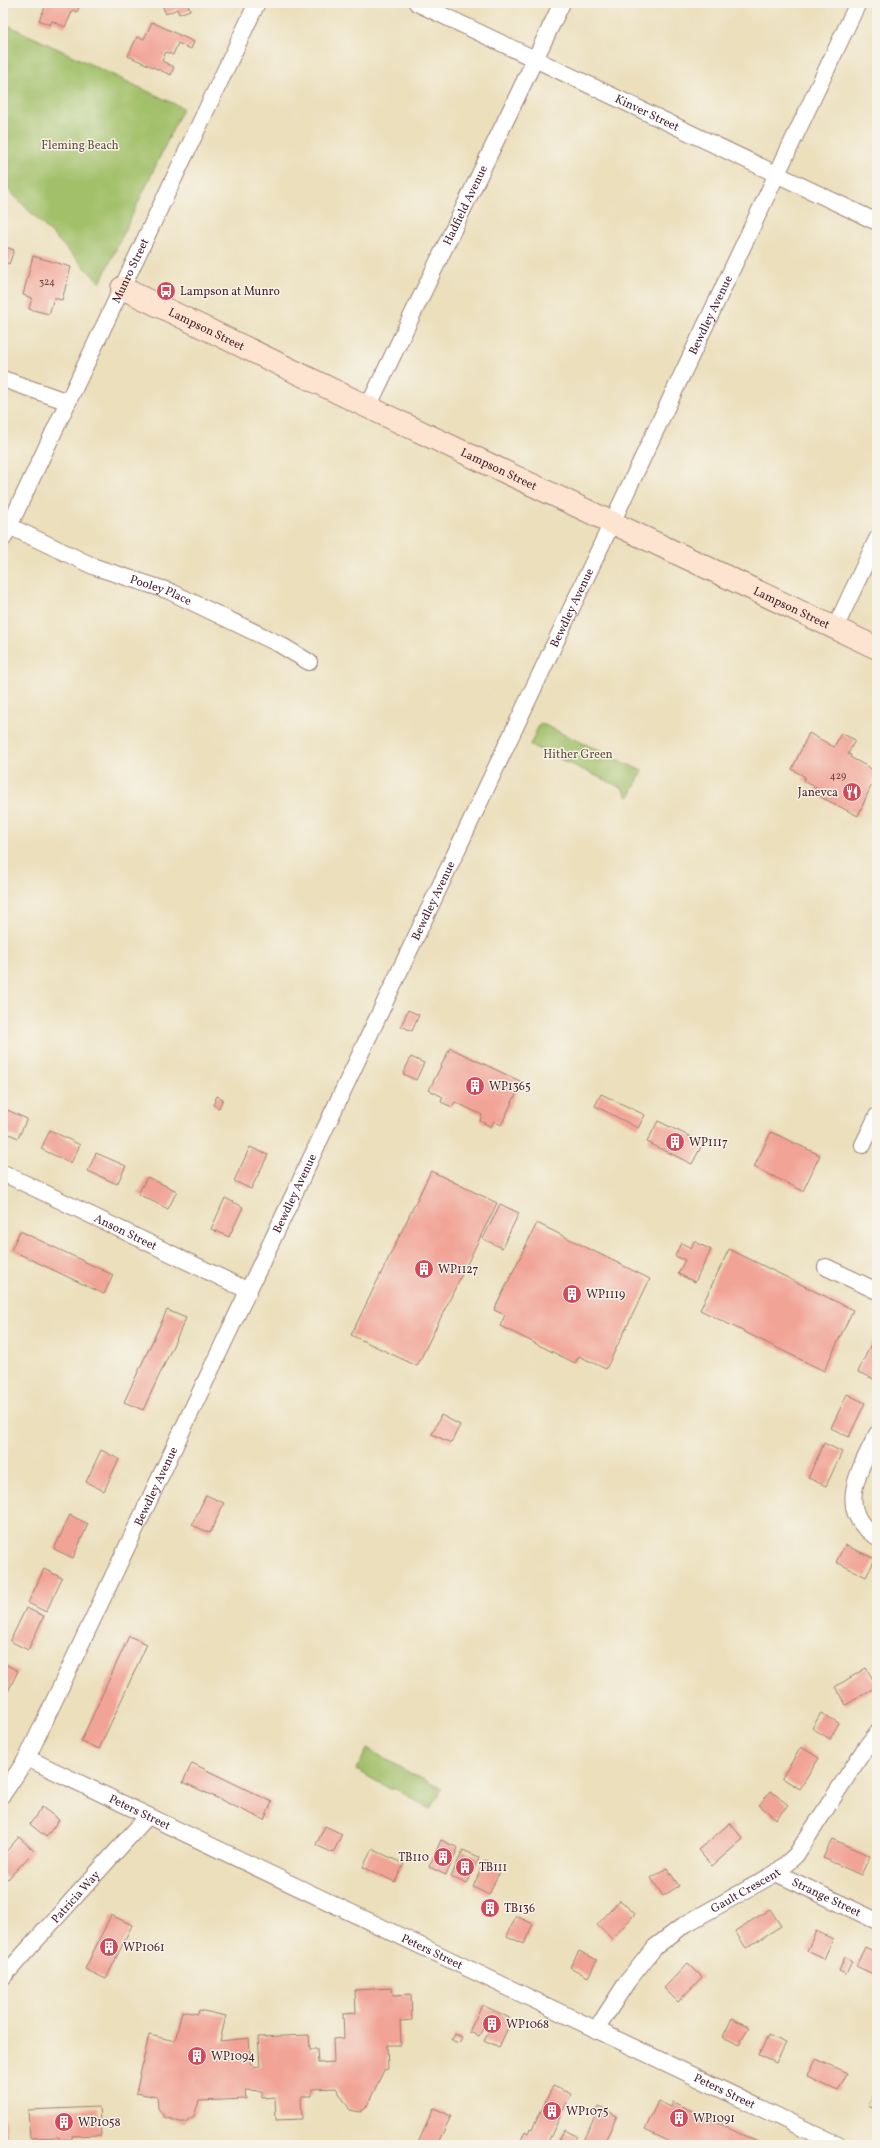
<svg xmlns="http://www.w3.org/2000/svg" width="880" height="2148" viewBox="0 0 880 2148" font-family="Vollkorn,serif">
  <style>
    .green { fill: #a1c069; stroke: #76704a }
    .building { fill: #f1a395 }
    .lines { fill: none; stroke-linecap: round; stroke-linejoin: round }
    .street-casing { stroke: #9a7f74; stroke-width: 18 }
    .secondary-casing { stroke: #9a7f74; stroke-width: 24 }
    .street { stroke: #fff; stroke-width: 16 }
    .secondary { stroke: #fde4d0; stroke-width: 22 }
    .labels { text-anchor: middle; stroke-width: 3; stroke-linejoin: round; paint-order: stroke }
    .number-label { font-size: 10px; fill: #744046 }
    .street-label { font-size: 12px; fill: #4a1f2b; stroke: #f7f3e8 }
    .park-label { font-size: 12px; fill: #644f3e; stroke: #f7f3e8 }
    .poi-label { font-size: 12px; fill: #4a1f2b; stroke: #f7f3e8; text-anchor: start }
  </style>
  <rect width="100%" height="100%" fill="#f7f3e8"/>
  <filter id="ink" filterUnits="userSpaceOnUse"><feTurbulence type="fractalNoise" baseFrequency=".025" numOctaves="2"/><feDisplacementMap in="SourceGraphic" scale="8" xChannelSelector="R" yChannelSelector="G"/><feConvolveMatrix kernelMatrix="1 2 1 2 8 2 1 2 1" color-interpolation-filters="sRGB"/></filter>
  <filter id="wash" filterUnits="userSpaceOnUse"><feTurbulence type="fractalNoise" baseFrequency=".012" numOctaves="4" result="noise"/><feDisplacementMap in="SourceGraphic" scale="16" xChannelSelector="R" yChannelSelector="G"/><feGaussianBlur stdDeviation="0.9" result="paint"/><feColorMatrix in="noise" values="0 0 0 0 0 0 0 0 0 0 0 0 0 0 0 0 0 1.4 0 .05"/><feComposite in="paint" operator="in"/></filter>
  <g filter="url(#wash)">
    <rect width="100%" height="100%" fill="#ebdfbc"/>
    <g class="green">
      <path d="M 3,23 L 183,108 L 100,283 L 3,184 Z"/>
      <path d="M 540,723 L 642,771 L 629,798 L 622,788 L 530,745 Z"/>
      <path d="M 367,1748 L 406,1771 L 442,1789 L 430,1809 L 396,1789 L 390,1789 L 357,1770 Z"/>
    </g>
    <g id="blocks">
      <g class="building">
        <path d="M 47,3 L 81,3 L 77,12 L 73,10 L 65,27 L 52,21 L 50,25 L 39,20 Z"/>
        <path d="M 161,3 L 187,3 L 190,10 L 179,14 L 177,9 L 166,14 Z"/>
        <path d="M 152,22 L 194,42 L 191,49 L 178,43 L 173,55 L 166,52 L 162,61 L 174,67 L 171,75 L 128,56 L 137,37 L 144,39 Z"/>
        <path d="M 3,246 L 14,250 L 9,264 L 3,261 Z"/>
        <path d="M 33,256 L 71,267 L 62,300 L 54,298 L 49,314 L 29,309 L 32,298 L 23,295 Z"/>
        <path d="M 809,733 L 834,747 L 841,733 L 855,740 L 848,754 L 851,755 L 850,757 L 877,772 L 858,816 L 813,793 L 816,787 L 803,781 L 805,777 L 792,769 Z"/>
        <path d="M 408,1010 L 419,1015 L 412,1031 L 401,1026 Z"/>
        <path d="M 450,1048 L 522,1082 L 501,1125 L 494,1121 L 491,1127 L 480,1121 L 482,1115 L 455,1102 L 452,1107 L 441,1102 L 443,1097 L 429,1090 Z"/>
        <path d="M 411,1057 L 424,1063 L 416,1080 L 403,1074 Z"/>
        <path d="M 601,1094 L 645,1115 L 638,1128 L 595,1106 Z"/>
        <path d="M 217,1096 L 223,1099 L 219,1108 L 213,1105 Z"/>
        <path d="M 3,1108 L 27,1119 L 18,1138 L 3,1131 Z"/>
        <path d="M 658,1121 L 703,1143 L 692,1164 L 647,1142 Z"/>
        <path d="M 50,1130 L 80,1145 L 71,1163 L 41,1149 Z"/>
        <path d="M 771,1132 L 820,1155 L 803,1191 L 754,1167 Z"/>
        <path d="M 250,1147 L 268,1155 L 251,1189 L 234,1181 Z"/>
        <path d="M 96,1153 L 126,1166 L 117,1184 L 88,1171 Z"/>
        <path d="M 431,1171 L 497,1203 L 417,1366 L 351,1335 Z"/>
        <path d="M 147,1177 L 177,1191 L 168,1209 L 138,1194 Z"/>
        <path d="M 225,1198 L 243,1207 L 229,1237 L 211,1229 Z"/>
        <path d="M 500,1204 L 519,1213 L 502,1248 L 483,1239 Z"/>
        <path d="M 537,1223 L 650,1279 L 606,1369 L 579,1356 L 575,1363 L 500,1326 L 505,1315 L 494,1310 Z"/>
        <path d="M 20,1231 L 113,1275 L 104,1294 L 11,1250 Z"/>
        <path d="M 694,1241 L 711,1250 L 695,1282 L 678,1274 L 685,1260 L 675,1256 L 681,1243 L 691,1248 Z"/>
        <path d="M 729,1249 L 853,1310 L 824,1371 L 700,1310 Z"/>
        <path d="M 167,1310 L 186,1318 L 143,1410 L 124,1402 Z"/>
        <path d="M 872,1342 L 877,1345 L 876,1380 L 858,1372 Z"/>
        <path d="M 847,1394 L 865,1403 L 849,1437 L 831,1428 Z"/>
        <path d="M 441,1415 L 460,1425 L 451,1443 L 432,1434 Z"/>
        <path d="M 824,1443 L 842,1452 L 826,1486 L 808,1478 Z"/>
        <path d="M 101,1450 L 119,1459 L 104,1491 L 86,1482 Z"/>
        <path d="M 206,1495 L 224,1503 L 210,1533 L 192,1525 Z"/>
        <path d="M 70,1515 L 88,1524 L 73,1558 L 54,1549 Z"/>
        <path d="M 845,1545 L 875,1559 L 866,1577 L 836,1562 Z"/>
        <path d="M 44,1569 L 62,1578 L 46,1612 L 28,1603 Z"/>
        <path d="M 26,1608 L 44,1616 L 28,1650 L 10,1641 Z"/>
        <path d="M 129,1636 L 147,1644 L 99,1749 L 81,1741 Z"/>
        <path d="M 3,1663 L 18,1671 L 3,1702 Z"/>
        <path d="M 866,1668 L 877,1686 L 846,1705 L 835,1687 Z"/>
        <path d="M 821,1713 L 839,1723 L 830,1739 L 812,1728 Z"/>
        <path d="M 801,1747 L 819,1758 L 800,1789 L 782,1778 Z"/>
        <path d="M 192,1763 L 272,1802 L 264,1820 L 183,1782 Z"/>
        <path d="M 771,1791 L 788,1805 L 776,1819 L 759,1805 Z"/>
        <path d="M 42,1807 L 59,1820 L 46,1837 L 30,1824 Z"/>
        <path d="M 730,1823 L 743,1839 L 712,1866 L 698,1850 Z"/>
        <path d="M 325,1826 L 342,1834 L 333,1853 L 316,1845 Z"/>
        <path d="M 19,1837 L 34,1851 L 8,1879 L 3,1875 L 3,1855 Z"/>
        <path d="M 832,1839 L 870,1856 L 861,1875 L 823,1858 Z"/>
        <path d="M 441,1840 L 458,1848 L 446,1875 L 429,1867 Z"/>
        <path d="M 372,1849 L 404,1864 L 395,1882 L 363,1867 Z"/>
        <path d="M 463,1850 L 479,1857 L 467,1884 L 451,1877 Z"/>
        <path d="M 485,1860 L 501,1867 L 489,1895 L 473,1887 Z"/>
        <path d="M 667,1868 L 679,1886 L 663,1896 L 651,1878 Z"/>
        <path d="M 620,1900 L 635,1914 L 612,1939 L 597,1925 Z"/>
        <path d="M 488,1902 L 495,1905 L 491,1914 L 484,1911 Z"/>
        <path d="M 770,1909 L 781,1926 L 746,1948 L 735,1931 Z"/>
        <path d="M 111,1915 L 132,1925 L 106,1979 L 85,1969 Z"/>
        <path d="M 516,1916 L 533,1924 L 524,1944 L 507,1936 Z"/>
        <path d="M 816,1931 L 833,1939 L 824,1959 L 807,1951 Z"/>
        <path d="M 865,1947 L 877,1953 L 877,1976 L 856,1966 Z"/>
        <path d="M 579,1951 L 597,1960 L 588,1977 L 570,1967 Z"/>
        <path d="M 845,1957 L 852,1961 L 846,1974 L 839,1971 Z"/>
        <path d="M 688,1963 L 702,1977 L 678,2002 L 664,1988 Z"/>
        <path d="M 392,1988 L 393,1995 L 411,1994 L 412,2020 L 400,2021 L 401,2045 L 387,2045 L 388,2069 L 384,2070 L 366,2108 L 360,2112 L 350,2110 L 336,2088 L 312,2089 L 312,2096 L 301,2096 L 302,2119 L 276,2120 L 275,2097 L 262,2098 L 262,2091 L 245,2090 L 246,2099 L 199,2101 L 194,2116 L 185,2122 L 180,2122 L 164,2117 L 158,2108 L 157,2097 L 136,2093 L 149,2035 L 175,2041 L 182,2011 L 198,2014 L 199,2010 L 226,2016 L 220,2041 L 249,2038 L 251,2065 L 254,2065 L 254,2067 L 260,2066 L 258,2037 L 309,2035 L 310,2049 L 317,2049 L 318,2063 L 334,2062 L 333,2039 L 344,2038 L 343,2014 L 356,2013 L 355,1990 Z"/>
        <path d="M 482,2005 L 512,2019 L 499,2047 L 484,2040 L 489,2031 L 483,2028 L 479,2036 L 469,2032 Z"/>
        <path d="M 732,2018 L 749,2027 L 739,2045 L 723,2037 Z"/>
        <path d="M 455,2034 L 462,2037 L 459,2043 L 452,2040 Z"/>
        <path d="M 768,2035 L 786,2043 L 776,2063 L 759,2055 Z"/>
        <path d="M 816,2059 L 847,2073 L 838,2091 L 807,2077 Z"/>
        <path d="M 553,2086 L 571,2094 L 548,2142 L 554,2145 L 519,2145 L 525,2131 L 528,2133 L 530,2129 L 532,2130 Z"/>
        <path d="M 877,2087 L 877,2110 L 868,2106 Z"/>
        <path d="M 658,2101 L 671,2107 L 673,2102 L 764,2145 L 677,2145 L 645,2130 Z"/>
        <path d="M 99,2107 L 101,2135 L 72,2136 L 72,2139 L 59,2140 L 59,2137 L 30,2138 L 28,2110 Z"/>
        <path d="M 599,2107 L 617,2116 L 603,2145 L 581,2145 Z"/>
        <path d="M 434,2108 L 451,2116 L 437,2145 L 417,2145 Z"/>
        <path d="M 5,2118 L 6,2140 L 3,2140 L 3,2119 Z"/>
        <path d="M 564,2130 L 577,2136 L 572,2145 L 557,2145 Z"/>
      </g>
    </g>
  </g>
  <g filter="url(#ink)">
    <use href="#blocks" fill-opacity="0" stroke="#9a7f74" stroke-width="1"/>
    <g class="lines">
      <defs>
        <g id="street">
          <path id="s1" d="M 417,3 L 877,222"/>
          <path d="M 3,379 L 68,402"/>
          <path id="s2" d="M 368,407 L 562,3"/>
          <path id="s3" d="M 9,526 L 95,567 L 169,591 L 279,644 L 309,662"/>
          <path id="s4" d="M 3,539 L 257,3"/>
          <path d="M 835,628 L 877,539"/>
          <path d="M 863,1145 L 877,1116"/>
          <path id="s5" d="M 3,1173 L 249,1291"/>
          <path d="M 826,1267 L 877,1291"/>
          <path d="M 877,1434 C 861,1467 833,1511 877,1537"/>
          <path id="s6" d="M 27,1758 L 838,2145"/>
          <path id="s7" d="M 3,1794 L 27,1758 L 858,3"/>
          <path id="s8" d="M 776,1873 L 877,1921"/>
          <path id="s9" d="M 3,1977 L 148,1816"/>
          <path id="s10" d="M 596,2030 L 627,1982 L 655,1947 L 684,1925 L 776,1873 L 796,1855 L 866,1747 L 877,1733"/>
        </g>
        <g id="secondary">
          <path id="s11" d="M 122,288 L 368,407 L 877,648"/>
        </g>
      </defs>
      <use href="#street" class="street-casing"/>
      <use href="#secondary" class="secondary-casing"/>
      <use href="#street" class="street"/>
      <use href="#secondary" class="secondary"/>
    </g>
  </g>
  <defs>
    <symbol id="bus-disc" viewBox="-11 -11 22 22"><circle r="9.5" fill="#d1495b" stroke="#f7f3e8"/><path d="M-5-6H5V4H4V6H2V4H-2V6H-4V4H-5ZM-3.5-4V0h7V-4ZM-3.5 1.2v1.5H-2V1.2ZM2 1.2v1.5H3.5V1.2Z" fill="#fff"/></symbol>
    <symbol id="restaurant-disc" viewBox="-11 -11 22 22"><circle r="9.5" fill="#d1495b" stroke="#f7f3e8"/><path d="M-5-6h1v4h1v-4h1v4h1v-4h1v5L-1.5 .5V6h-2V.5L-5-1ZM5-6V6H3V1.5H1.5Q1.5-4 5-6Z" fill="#fff"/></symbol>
    <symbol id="building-disc" viewBox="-11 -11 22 22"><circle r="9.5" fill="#d1495b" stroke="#f7f3e8"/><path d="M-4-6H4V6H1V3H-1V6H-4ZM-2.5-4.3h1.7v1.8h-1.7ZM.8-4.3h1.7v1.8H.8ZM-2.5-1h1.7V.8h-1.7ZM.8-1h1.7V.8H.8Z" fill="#fff"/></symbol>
  </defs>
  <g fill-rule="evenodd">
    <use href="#bus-disc" x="155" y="280" width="22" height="22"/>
    <use href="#restaurant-disc" x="841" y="781" width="22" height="22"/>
    <use href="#building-disc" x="464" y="1075" width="22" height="22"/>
    <use href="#building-disc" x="664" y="1131" width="22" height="22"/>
    <use href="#building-disc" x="413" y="1258" width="22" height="22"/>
    <use href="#building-disc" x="561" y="1283" width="22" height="22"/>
    <use href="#building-disc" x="432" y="1846" width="22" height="22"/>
    <use href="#building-disc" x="454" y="1856" width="22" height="22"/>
    <use href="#building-disc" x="479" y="1897" width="22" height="22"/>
    <use href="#building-disc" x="98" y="1936" width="22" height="22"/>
    <use href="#building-disc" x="481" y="2013" width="22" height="22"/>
    <use href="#building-disc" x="186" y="2045" width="22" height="22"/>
    <use href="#building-disc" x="541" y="2100" width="22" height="22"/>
    <use href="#building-disc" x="668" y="2107" width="22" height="22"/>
    <use href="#building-disc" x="53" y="2111" width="22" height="22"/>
  </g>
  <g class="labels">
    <g class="number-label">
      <text x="47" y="285">324</text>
      <text x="838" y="779">429</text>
    </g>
    <g class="street-label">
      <text dy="4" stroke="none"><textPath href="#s1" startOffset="255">Kinver Street</textPath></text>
      <text dy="4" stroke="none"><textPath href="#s2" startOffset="224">Hadfield Avenue</textPath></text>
      <text dy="4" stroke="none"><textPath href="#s4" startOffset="297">Munro Street</textPath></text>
      <text dy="4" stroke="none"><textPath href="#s7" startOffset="1640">Bewdley Avenue</textPath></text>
      <text dy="4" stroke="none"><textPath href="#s11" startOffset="94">Lampson Street</textPath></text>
      <text dy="4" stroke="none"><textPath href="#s11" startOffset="418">Lampson Street</textPath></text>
      <text dy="4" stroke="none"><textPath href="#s3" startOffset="165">Pooley Place</textPath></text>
      <text dy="4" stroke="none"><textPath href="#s7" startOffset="1316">Bewdley Avenue</textPath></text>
      <text dy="4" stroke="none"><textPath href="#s11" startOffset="742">Lampson Street</textPath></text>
      <text dy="4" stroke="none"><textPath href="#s7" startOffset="992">Bewdley Avenue</textPath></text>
      <text dy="4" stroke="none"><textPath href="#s7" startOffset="668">Bewdley Avenue</textPath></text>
      <text dy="4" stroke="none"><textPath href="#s5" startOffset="136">Anson Street</textPath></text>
      <text dy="4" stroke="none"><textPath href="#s7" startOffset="344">Bewdley Avenue</textPath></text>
      <text dy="4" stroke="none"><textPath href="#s6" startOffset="125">Peters Street</textPath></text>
      <text dy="4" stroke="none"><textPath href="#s10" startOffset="209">Gault Crescent</textPath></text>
      <text dy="4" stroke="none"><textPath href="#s9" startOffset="108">Patricia Way</textPath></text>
      <text dy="4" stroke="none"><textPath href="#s8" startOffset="56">Strange Street</textPath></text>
      <text dy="4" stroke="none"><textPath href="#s6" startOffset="449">Peters Street</textPath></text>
      <text dy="4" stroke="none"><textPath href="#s6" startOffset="773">Peters Street</textPath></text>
    </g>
    <g class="park-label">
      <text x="80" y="149">Fleming Beach</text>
      <text x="578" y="758">Hither Green</text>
    </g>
    <g class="poi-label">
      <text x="180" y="295">Lampson at Munro</text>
      <text x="838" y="796" text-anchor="end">Janevca</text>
      <text x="489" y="1090">WP1365</text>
      <text x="689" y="1146">WP1117</text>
      <text x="438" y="1273">WP1127</text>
      <text x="586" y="1298">WP1119</text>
      <text x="429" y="1861" text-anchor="end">TB110</text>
      <text x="479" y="1871">TB111</text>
      <text x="504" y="1912">TB136</text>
      <text x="123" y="1951">WP1061</text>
      <text x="506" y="2028">WP1068</text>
      <text x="211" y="2060">WP1094</text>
      <text x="566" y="2115">WP1075</text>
      <text x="693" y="2122">WP1091</text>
      <text x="78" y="2126">WP1058</text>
    </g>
  </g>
  <rect width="880" height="2148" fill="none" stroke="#f7f3e8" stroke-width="16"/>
</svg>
